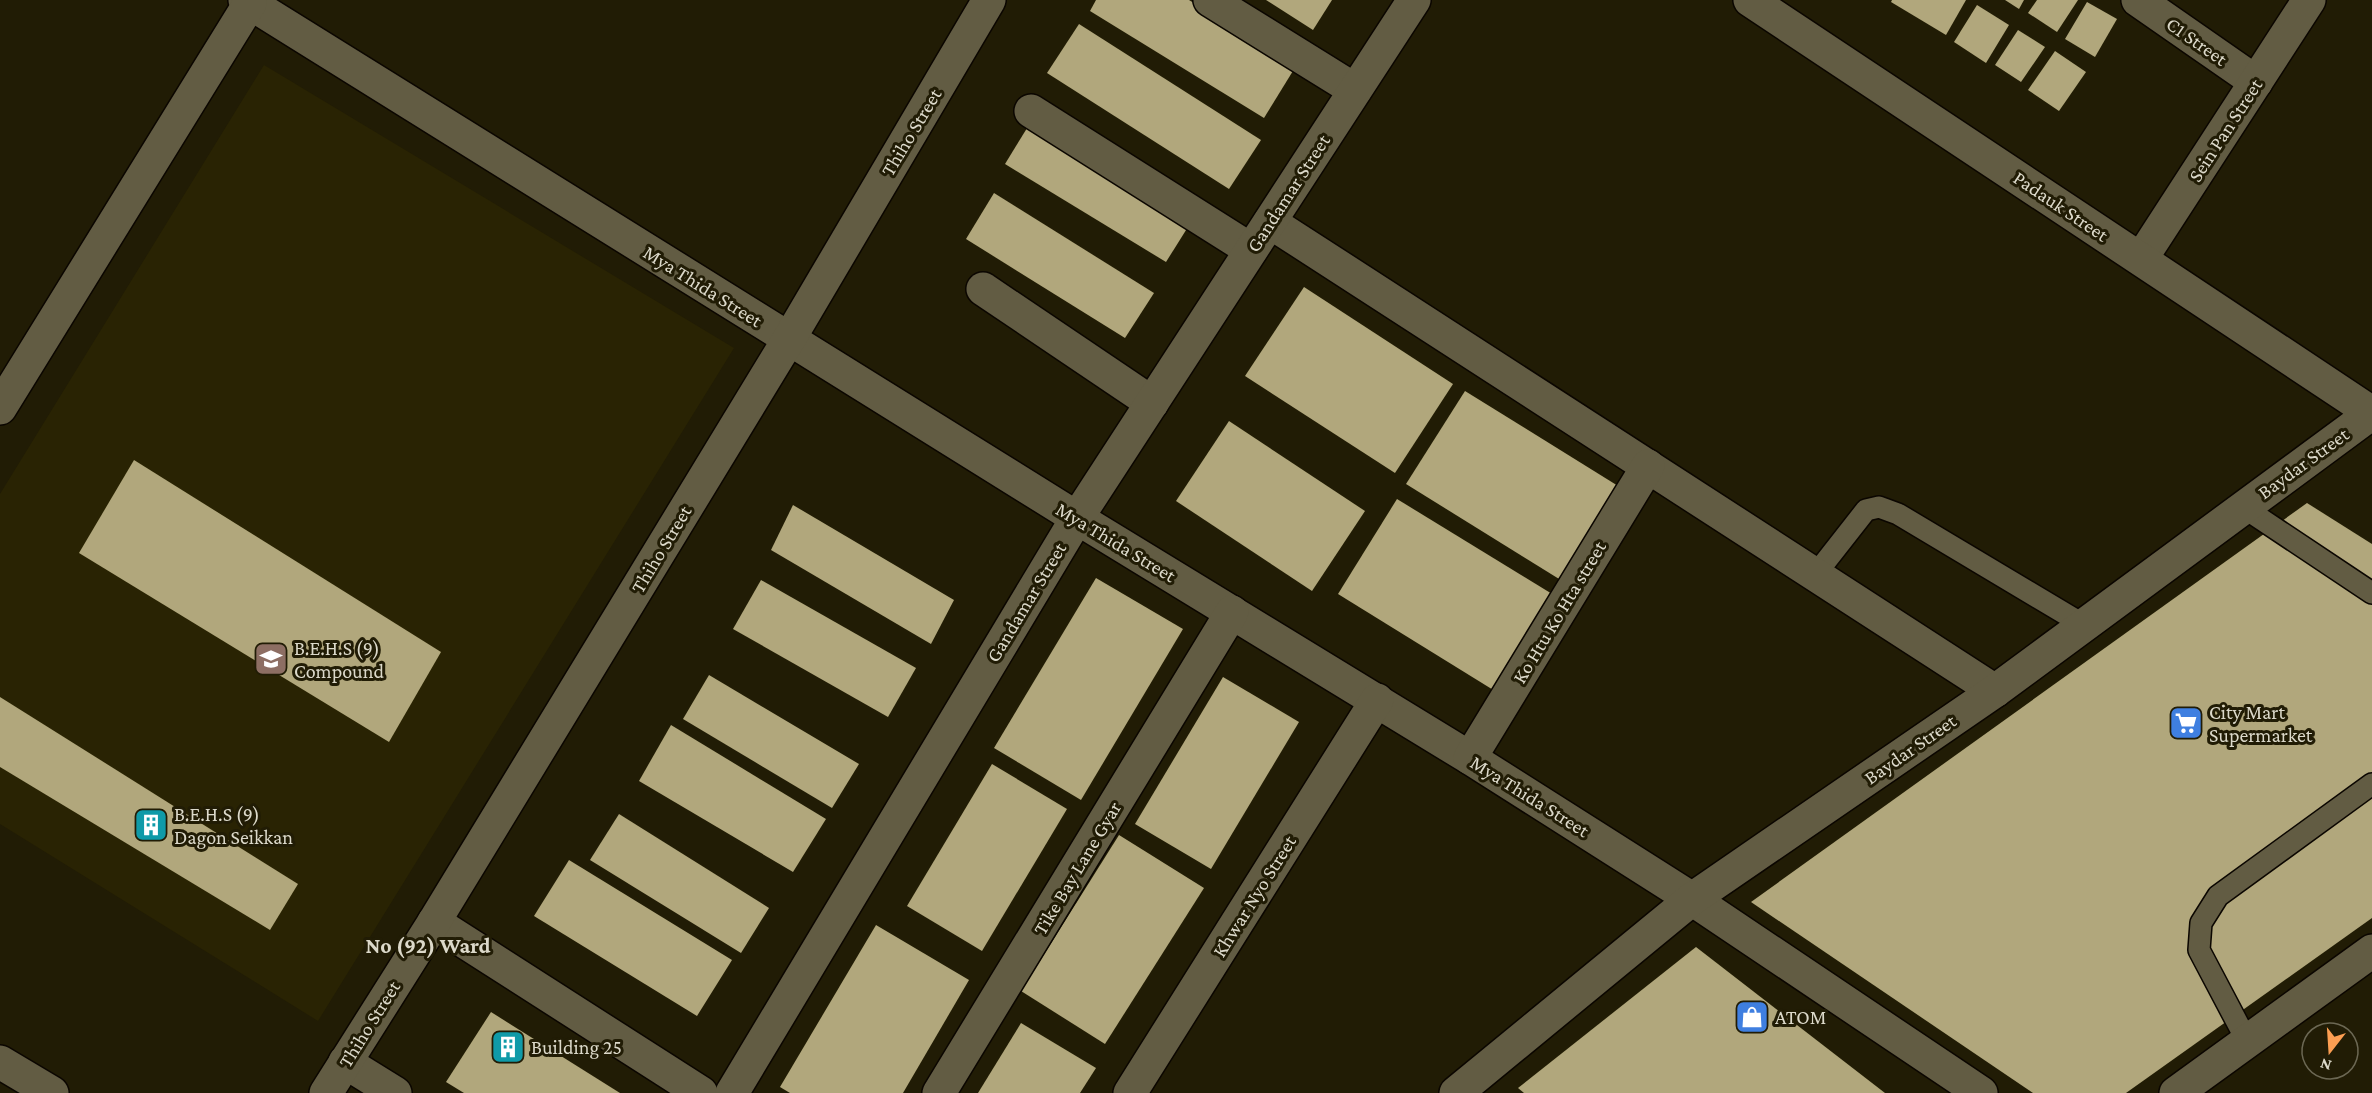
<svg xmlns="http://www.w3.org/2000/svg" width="2372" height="1093" viewBox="0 0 2372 1093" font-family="'Crimson Pro',serif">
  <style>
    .built { fill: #292303 }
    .building { fill: #b1a77c }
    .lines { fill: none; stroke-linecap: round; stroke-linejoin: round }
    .lane-casing { stroke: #0b0600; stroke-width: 24 }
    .street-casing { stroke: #0b0600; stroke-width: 36 }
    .secondary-casing { stroke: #0b0600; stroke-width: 36 }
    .lane { stroke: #625c43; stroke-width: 21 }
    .street { stroke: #625c43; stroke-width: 33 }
    .secondary { stroke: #625c43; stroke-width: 33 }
    .labels { text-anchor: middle; stroke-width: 6; stroke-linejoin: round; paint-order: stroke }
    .street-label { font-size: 20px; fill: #dcd9ca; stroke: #211c05 }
    .poi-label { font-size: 20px; fill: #dcd9ca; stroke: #211c05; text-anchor: start }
    .quarter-label { font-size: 22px; font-weight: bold; fill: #dcd9ca; stroke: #211c05 }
  </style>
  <rect width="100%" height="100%" fill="#211c05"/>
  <path class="built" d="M 264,65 L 734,348 L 318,1021 L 0,824 L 0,494 Z"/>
  <g class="building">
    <path d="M 1096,0 L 1189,0 L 1296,66 L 1264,118 L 1090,11 Z"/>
    <path d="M 1266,0 L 1332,0 L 1313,30 Z"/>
    <path d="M 1892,0 L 1966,0 L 1946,35 L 1891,2 Z"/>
    <path d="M 2005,0 L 2024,0 L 2019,9 Z"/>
    <path d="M 2037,0 L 2078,0 L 2057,32 L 2028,13 Z"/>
    <path d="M 2087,2 L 2117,19 L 2095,57 L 2065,39 Z"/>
    <path d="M 1977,5 L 2009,25 L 1986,63 L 1954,42 Z"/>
    <path d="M 1079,24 L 1261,140 L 1229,189 L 1047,73 Z"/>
    <path d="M 2018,30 L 2045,47 L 2021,82 L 1995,65 Z"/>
    <path d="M 2055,51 L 2086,72 L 2059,111 L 2028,90 Z"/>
    <path d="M 1032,120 L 1193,219 L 1166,262 L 1005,164 Z"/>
    <path d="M 994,193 L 1154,293 L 1125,338 L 966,239 Z"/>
    <path d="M 1304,287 L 1453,384 L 1395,473 L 1245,376 Z"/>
    <path d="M 1465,391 L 1631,494 L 1572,587 L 1406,484 Z"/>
    <path d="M 1229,421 L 1365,511 L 1312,591 L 1176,501 Z"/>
    <path d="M 134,460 L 441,652 L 389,742 L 79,553 Z"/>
    <path d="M 1397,499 L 1562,600 L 1503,696 L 1338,594 Z"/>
    <path d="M 2307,503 L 2372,544 L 2372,918 L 2126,1093 L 2033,1093 L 1751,902 Z"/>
    <path d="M 793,505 L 954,600 L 931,644 L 771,550 Z"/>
    <path d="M 1096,578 L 1183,629 L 1081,800 L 994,748 Z"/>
    <path d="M 761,580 L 916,668 L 888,717 L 733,629 Z"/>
    <path d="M 709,675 L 859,764 L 832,808 L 683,719 Z"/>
    <path d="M 1223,677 L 1299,722 L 1211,869 L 1135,824 Z"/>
    <path d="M 0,697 L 298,884 L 270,930 L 0,767 Z"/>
    <path d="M 671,725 L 826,819 L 793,872 L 639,781 Z"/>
    <path d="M 992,764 L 1067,809 L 982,951 L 907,906 Z"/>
    <path d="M 619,814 L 769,908 L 741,953 L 590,860 Z"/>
    <path d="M 1119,835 L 1204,888 L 1105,1044 L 1021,991 Z"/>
    <path d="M 569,860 L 732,960 L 697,1016 L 534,916 Z"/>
    <path d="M 876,925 L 969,980 L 903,1093 L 790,1093 L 780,1087 Z"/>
    <path d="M 1696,947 L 1885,1093 L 1524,1093 L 1518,1088 Z"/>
    <path d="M 491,1012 L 620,1093 L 464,1093 L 446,1082 Z"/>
    <path d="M 1021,1023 L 1096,1068 L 1080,1093 L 978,1093 Z"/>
  </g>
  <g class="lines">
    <defs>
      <g id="lane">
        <path d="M 2243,507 L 2372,593"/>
        <path d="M 1815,575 L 1866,510 L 1879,507 L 1898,514 L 2084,625"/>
        <path d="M 2247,1041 L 2199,950 L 2201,923 L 2218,896 L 2372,784"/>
      </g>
      <g id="street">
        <path d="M 245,0 L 1077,518 L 1470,758 L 1692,899 L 1981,1093"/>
        <path d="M 1210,0 L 1355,90"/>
        <path d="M 2138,0 L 2256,82"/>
        <path d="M 1031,111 L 1251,250"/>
        <path d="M 1270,222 L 1995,691"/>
        <path d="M 2141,259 L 2309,0"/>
        <path d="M 983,289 L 1152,403"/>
        <path d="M 0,408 L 250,3"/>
        <path d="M 1470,758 L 1648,466"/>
        <path d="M 434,922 L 701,1093"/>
        <path d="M 0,1062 L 52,1093"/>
        <path d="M 345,1062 L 395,1093"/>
        <path d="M 326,1093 L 434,922 L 789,339 L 989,0"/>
        <path d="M 732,1093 L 1077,518 L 1414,0"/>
        <path d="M 939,1093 L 1232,612"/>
        <path d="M 1130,1093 L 1377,700"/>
        <path d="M 1456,1093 L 1692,899 L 1995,691 L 2372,413 L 1750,0"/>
      </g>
      <path id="secondary" d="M 2176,1093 L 2372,951"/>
    </defs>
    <use href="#lane" class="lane-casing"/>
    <use href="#street" class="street-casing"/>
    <use href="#secondary" class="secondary-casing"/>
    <use href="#lane" class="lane"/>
    <use href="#street" class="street"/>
    <use href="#secondary" class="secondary"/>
  </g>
  <defs>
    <symbol id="school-square" viewBox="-11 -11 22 22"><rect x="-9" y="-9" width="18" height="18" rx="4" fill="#8d6e63" stroke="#211c05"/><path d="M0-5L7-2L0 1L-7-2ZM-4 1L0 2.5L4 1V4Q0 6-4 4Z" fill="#fff"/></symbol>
    <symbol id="supermarket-square" viewBox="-11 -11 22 22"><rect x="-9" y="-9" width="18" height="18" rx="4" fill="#3f7fe0" stroke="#211c05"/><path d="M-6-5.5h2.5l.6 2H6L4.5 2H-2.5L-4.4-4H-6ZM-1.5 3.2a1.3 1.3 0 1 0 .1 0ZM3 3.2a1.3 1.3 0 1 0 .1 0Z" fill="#fff"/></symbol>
    <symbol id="building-square" viewBox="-11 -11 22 22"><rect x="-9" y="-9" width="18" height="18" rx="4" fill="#0f9aa8" stroke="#211c05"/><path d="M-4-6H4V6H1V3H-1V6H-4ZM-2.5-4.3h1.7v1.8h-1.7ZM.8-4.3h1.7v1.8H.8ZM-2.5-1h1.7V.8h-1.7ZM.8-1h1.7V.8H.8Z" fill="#fff"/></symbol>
    <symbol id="shop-square" viewBox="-11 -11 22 22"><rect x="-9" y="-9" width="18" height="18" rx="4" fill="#3f7fe0" stroke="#211c05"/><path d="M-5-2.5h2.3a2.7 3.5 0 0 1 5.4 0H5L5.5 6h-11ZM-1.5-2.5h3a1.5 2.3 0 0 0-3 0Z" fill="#fff"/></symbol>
  </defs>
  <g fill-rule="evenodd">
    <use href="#school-square" x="252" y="640" width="38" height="38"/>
    <use href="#supermarket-square" x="2167" y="704" width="38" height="38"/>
    <use href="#building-square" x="132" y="806" width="38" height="38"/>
    <use href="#shop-square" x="1733" y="998" width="38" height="38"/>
    <use href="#building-square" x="489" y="1028" width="38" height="38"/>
  </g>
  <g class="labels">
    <g class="street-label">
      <text transform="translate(2197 41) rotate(35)" y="7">C1 Street</text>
      <text transform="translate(2225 130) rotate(-57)" y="7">Sein Pan Street</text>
      <text transform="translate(911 132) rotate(-59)" y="7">Thiho Street</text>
      <text transform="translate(1288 193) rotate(-57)" y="7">Gandamar Street</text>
      <text transform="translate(2061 206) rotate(34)" y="7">Padauk Street</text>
      <text transform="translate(703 286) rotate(32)" y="7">Mya Thida Street</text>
      <text transform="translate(2303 463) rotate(-36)" y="7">Baydar Street</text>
      <text transform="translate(1116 542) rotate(31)" y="7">Mya Thida Street</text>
      <text transform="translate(661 549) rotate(-59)" y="7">Thiho Street</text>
      <text transform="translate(1026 602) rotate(-59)" y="7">Gandamar Street</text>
      <text transform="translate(1559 612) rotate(-59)" y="7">Ko Htu Ko Hta street</text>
      <text transform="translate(1910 749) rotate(-35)" y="7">Baydar Street</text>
      <text transform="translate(1530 796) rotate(32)" y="7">Mya Thida Street</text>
      <text transform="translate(1077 868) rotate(-59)" y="7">Tike Bay Lane Gyar</text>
      <text transform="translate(1254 896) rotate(-58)" y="7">Khwar Nyo Street</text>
      <text transform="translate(369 1024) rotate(-58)" y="7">Thiho Street</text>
    </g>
    <g class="poi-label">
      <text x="294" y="655">B.E.H.S (9)<tspan x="294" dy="23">Compound</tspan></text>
      <text x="2209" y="719">City Mart<tspan x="2209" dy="23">Supermarket</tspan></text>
      <text x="174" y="821">B.E.H.S (9)<tspan x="174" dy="23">Dagon Seikkan</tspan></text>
      <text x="1775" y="1024">ATOM</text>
      <text x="531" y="1054">Building 25</text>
    </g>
    <g class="quarter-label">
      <text x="428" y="953">No (92) Ward</text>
    </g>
  </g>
  <g transform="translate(2330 1051) rotate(197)"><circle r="28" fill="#211c05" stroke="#6c6854" stroke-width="1.5"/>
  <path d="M0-4.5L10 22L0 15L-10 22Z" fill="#fc9e52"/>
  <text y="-9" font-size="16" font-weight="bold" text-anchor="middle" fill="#dcd9ca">N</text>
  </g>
</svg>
